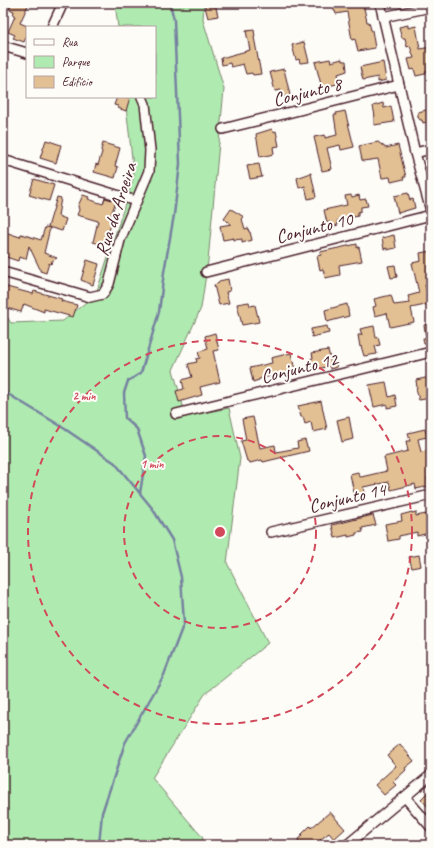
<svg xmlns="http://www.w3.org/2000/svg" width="434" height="848" viewBox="0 0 434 848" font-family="Caveat,sans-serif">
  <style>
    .green { fill: #afebb0; stroke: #7c856e }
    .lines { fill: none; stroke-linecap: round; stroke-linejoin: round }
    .stream { stroke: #7681a0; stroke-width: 2.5 }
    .building { fill: #e2c094; stroke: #4a1f2b }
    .minor-casing { stroke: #4a1f2b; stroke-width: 12 }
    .minor { stroke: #fdfcf7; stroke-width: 9 }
    .ring { fill: none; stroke: #d1495b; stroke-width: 2; stroke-dasharray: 7 5 }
    .labels { text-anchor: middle; stroke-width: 4; stroke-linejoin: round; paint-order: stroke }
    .street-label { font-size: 19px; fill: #4a1f2b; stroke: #fdfcf7 }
    .centre { fill: #d1495b; stroke: #fdfcf7; stroke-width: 2 }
    .ring-label { font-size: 12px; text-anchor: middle; font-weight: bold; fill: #d1495b; stroke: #fdfcf7; stroke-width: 4; stroke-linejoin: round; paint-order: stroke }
  </style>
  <rect width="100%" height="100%" fill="#fdfcf7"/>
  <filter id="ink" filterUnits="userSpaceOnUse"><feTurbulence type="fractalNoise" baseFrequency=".025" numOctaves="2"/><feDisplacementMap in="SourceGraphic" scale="8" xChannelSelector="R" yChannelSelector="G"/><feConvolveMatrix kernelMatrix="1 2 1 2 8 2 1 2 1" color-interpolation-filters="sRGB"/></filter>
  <g filter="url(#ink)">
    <path class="green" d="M 115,3 L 204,3 L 203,20 L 224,89 L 208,261 L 201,308 L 173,370 L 186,416 L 229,408 L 240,458 L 227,563 L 268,643 L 205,694 L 152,778 L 203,838 L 201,845 L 3,845 L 3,311 L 11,323 L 63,321 L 96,294 L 134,176 L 125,97 L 155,97 L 155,27 L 118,27 Z"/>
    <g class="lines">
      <g class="stream">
        <path d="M 3,391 L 59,425 L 115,463 L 152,508 L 172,540 L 181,577 L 184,623 L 164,675 L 125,743 L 102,813 L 99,845"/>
        <path d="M 140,493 L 146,456 L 137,429 L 125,418 L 124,393 L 128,381 L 141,373 L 159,312 L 164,272 L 174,215 L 180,164 L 174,20 L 170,3"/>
      </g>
    </g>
    <g class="building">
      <path d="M 12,3 L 29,3 L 20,23 L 27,26 L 27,35 L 24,42 L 13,38 L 15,35 L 8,32 L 15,16 L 13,15 L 14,11 L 9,9 Z"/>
      <path d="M 204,3 L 215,3 L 218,16 L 208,18 Z"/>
      <path d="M 332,3 L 363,3 L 367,22 L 369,22 L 371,30 L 372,30 L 375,48 L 358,51 L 355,39 L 352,40 L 347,12 L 336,14 L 335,11 L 334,11 Z"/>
      <path d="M 408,25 L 408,28 L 416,26 L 420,49 L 431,47 L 431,69 L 427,70 L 425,74 L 416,76 L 414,69 L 411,70 L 408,59 L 414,58 L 410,46 L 407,47 L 405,38 L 402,38 L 399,27 Z"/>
      <path d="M 254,30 L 255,37 L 254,37 L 261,74 L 253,75 L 252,73 L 246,74 L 243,64 L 231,67 L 230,63 L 222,65 L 221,58 L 250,50 L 246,31 Z"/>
      <path d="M 304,42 L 309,62 L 300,63 L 299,59 L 296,60 L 292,45 Z"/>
      <path d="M 330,59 L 331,62 L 342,59 L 342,61 L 346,61 L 347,71 L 338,74 L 340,83 L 322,88 L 315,62 Z"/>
      <path d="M 383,62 L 386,80 L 378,82 L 378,77 L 363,80 L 360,67 Z"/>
      <path d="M 284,69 L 290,95 L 282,97 L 281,90 L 275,91 L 270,72 Z"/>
      <path d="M 117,97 L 130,97 L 126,111 L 118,108 L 118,106 L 114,105 Z"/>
      <path d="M 383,103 L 384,108 L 391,106 L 394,122 L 374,125 L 374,116 L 375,116 L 373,106 Z"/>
      <path d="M 430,109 L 431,121 L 423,123 L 422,120 L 420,120 L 418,117 L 418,112 Z"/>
      <path d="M 345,111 L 354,147 L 341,150 L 340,145 L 327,148 L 332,169 L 322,171 L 314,137 L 325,135 L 325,138 L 337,135 L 334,115 L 337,115 L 336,113 Z"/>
      <path d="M 272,129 L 273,132 L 276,131 L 279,146 L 273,147 L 274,154 L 260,157 L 256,134 Z"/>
      <path d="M 46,140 L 61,145 L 56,163 L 40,158 Z"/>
      <path d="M 378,142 L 386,148 L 398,145 L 406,177 L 403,177 L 404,179 L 391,182 L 390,177 L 382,178 L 378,159 L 363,161 L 362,160 L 359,146 Z"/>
      <path d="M 103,143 L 120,148 L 115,166 L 118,167 L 115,178 L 94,172 L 96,164 L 98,165 L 102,152 L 101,150 Z"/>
      <path d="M 259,164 L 262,177 L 250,179 L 247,166 Z"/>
      <path d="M 311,173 L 316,197 L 308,199 L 305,186 L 299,188 L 297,178 Z"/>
      <path d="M 34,179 L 54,185 L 49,201 L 29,195 Z"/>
      <path d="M 408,193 L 410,200 L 413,199 L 415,208 L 398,213 L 394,196 Z"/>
      <path d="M 83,195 L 89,197 L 88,199 L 103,204 L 105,198 L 116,201 L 110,218 L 113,218 L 105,244 L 103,243 L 103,245 L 93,242 L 98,221 L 77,215 L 79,210 L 78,206 Z"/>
      <path d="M 351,195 L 352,197 L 359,195 L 360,200 L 366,199 L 368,206 L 361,207 L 361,211 L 358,212 L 358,216 L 337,221 L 338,225 L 331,227 L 330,222 L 327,223 L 324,210 L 347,205 L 345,196 Z"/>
      <path d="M 57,197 L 61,198 L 58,216 L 66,219 L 62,231 L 48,227 Z"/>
      <path d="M 231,209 L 244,217 L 242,219 L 245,229 L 248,228 L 249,232 L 250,232 L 252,240 L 242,243 L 242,239 L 234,240 L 234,238 L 223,240 L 220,226 L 231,224 L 224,219 Z"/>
      <path d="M 45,227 L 50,228 L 44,253 L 57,258 L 52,261 L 51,264 L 49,263 L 46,273 L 40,271 L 40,269 L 29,246 L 26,259 L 19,257 L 18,261 L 3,256 L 3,233 L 7,234 L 8,233 L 20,237 L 21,234 L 41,240 Z"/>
      <path d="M 394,235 L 396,248 L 387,250 L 387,248 L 384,249 L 382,238 Z"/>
      <path d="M 357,244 L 357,248 L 359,247 L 362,261 L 339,265 L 340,275 L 325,278 L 323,269 L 320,270 L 317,256 L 321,255 L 320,252 Z"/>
      <path d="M 431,251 L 431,284 L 425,285 L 430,304 L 411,308 L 414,322 L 390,327 L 387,313 L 375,316 L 373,307 L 376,306 L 374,299 L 391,295 L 394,305 L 410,303 L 408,296 L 419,293 L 412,263 L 421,261 L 420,253 Z"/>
      <path d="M 87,260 L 99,264 L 93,285 L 81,280 Z"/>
      <path d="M 395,265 L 397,277 L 391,278 L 388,266 Z"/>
      <path d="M 228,279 L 230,291 L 226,292 L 229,303 L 219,305 L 214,285 L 219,283 L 219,281 Z"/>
      <path d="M 3,286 L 33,294 L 34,291 L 62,299 L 61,301 L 77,305 L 73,317 L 44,309 L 44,312 L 24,304 L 21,312 L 3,307 Z"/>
      <path d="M 249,302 L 250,306 L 255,305 L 259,322 L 242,325 L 237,304 Z"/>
      <path d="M 347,304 L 349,316 L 327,322 L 325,310 Z"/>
      <path d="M 431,323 L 431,346 L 428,346 L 428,344 L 424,344 L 423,338 L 426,338 L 424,325 Z"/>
      <path d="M 327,326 L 329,333 L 312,337 L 311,329 Z"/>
      <path d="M 374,326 L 376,338 L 378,337 L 380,345 L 375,346 L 377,354 L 364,356 L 361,346 L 360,347 L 358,335 L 362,335 L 360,329 Z"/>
      <path d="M 215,333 L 219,350 L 213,351 L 220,382 L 200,387 L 202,395 L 179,402 L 176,391 L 184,389 L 182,380 L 192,377 L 188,364 L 197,362 L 196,359 L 200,358 L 198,352 L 208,349 L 205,336 Z"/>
      <path d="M 328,350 L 331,362 L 335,361 L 337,367 L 330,369 L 330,366 L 313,370 L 310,359 L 313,358 L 312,353 Z"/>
      <path d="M 291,353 L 296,374 L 282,377 L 282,376 L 275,377 L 275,375 L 259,379 L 259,380 L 253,382 L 250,368 L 272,363 L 271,358 Z"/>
      <path d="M 430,377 L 431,398 L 419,400 L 416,389 L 417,388 L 416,380 Z"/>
      <path d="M 386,382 L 389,397 L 395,395 L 397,406 L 387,408 L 387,404 L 374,407 L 369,385 Z"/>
      <path d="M 321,401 L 327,429 L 313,432 L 311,422 L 305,424 L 303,417 L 301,417 L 298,406 Z"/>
      <path d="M 253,417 L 260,448 L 275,445 L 276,452 L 298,448 L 297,442 L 305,440 L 307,447 L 308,447 L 309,451 L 263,462 L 262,460 L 250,463 L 249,461 L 247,461 L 241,441 L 246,440 L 242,419 Z"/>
      <path d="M 349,417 L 353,439 L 342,442 L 337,420 Z"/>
      <path d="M 425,429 L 427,437 L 418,439 L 421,452 L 431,450 L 431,478 L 427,478 L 429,486 L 416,489 L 415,484 L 391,490 L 389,482 L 363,487 L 365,496 L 355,498 L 350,474 L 358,472 L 359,476 L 361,477 L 387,471 L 384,457 L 408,451 L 406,441 L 410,441 L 408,433 Z"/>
      <path d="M 412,512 L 412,513 L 416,512 L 416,516 L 426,514 L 429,533 L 417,536 L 417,532 L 399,536 L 399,539 L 388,541 L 385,524 L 402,521 L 401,515 Z"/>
      <path d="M 373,515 L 376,525 L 362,528 L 363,532 L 356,533 L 356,535 L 348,537 L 348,535 L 335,538 L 332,525 Z"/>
      <path d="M 419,555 L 421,566 L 412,568 L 409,557 Z"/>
      <path d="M 400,744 L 414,761 L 405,768 L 406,770 L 393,782 L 396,785 L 384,795 L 375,785 L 396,766 L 387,755 Z"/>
      <path d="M 431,789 L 431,810 L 421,799 Z"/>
      <path d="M 330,812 L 345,829 L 334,839 L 329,833 L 320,840 L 323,845 L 299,845 L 298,839 L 302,836 L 301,835 L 310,826 L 311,828 Z"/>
    </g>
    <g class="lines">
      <defs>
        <g id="minor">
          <path d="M 380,3 L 415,153 L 431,211"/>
          <path d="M 383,17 L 431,7"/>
          <path d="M 52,27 L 63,3"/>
          <path d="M 3,46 L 27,53"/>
          <path d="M 223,129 L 399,85"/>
          <path d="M 415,153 L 431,149"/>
          <path d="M 3,160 L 136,201"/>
          <path d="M 3,272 L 90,297 L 103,294 L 109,284 L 120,240 L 149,171 L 150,150 L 145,104 L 142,97"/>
          <path d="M 206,272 L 431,215"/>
          <path d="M 176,414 L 431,352"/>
          <path d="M 271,532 L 431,495"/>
          <path d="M 405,797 L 431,827"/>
          <path d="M 347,845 L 431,775"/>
        </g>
      </defs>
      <use href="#minor" class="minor-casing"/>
      <use href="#minor" class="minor"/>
    </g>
  </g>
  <g class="ring">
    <circle cx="220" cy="532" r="96"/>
    <circle cx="220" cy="532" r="192"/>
  </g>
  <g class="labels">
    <g class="street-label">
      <text transform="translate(307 91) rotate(-14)" y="7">Conjunto 8</text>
      <text transform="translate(115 209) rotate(-72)" y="7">Rua da Aroeira</text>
      <text transform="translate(314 227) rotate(-14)" y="7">Conjunto 10</text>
      <text transform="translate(299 367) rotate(-14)" y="7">Conjunto 12</text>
      <text transform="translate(347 497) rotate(-13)" y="7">Conjunto 14</text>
    </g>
  </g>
  <circle cx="220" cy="532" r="6" class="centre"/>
  <g class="ring-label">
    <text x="84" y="400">2 min</text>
    <text x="152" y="468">1 min</text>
  </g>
  <rect width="434" height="848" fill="none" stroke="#fdfcf7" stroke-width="16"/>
  <rect x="8" y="8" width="418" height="832" fill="none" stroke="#4a1f2b" stroke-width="1.5" filter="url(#ink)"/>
  <rect x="26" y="26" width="130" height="72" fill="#fdfcf7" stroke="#b5a4a5"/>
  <rect x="34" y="39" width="20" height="6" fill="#fdfcf7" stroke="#b5a4a5"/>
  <text x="62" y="46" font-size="12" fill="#4a1f2b">Rua</text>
  <rect x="34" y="56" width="20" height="12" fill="#afebb0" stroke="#b5a4a5"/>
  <text x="62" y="66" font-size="12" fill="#4a1f2b">Parque</text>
  <rect x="34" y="76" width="20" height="12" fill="#e2c094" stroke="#b5a4a5"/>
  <text x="62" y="86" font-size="12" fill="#4a1f2b">Edifício</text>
</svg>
